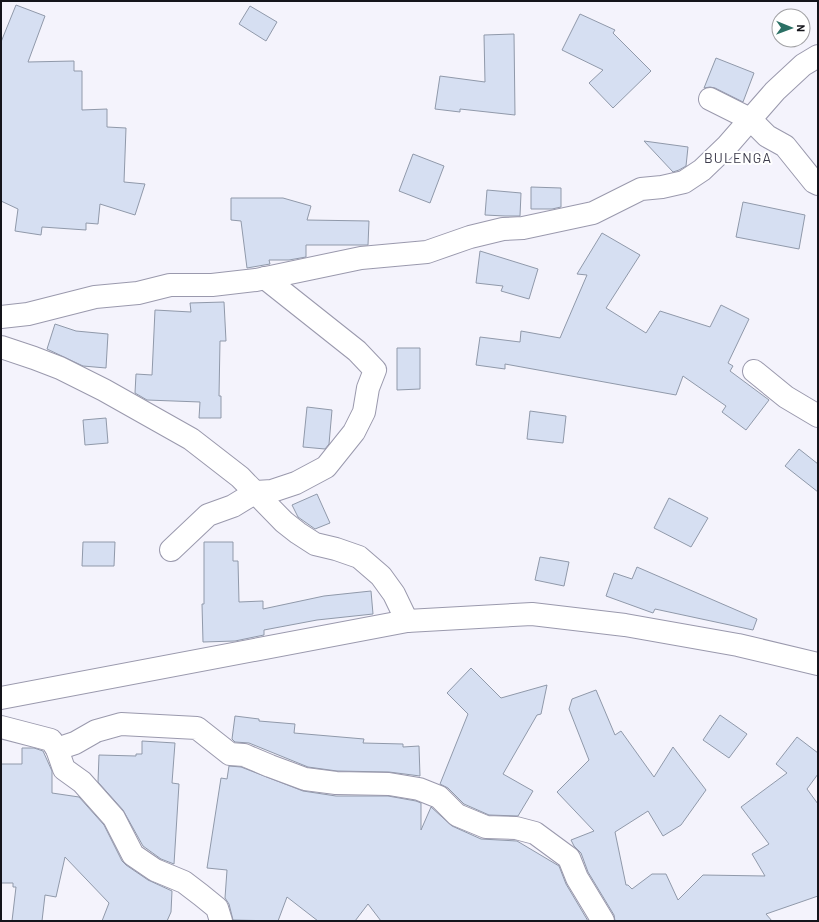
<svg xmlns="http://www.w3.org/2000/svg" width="819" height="922" viewBox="0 0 819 922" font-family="Barlow,sans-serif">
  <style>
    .building { fill: #d6dff2; stroke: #9099aa }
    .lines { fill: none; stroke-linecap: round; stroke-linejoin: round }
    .street-casing { stroke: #9a99ad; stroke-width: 24 }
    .secondary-casing { stroke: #9a99ad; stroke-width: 24 }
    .street { stroke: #fff; stroke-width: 22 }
    .secondary { stroke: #fff; stroke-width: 22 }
    .labels { text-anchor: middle; stroke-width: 4; stroke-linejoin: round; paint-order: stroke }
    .quarter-label { font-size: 14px; letter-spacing: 1px; fill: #3c3b4b; stroke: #fff }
  </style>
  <rect width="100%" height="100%" fill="#f4f3fc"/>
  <g class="building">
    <path d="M 16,5 L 45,16 L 28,62 L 74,61 L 74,71 L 82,71 L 82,110 L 107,109 L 107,127 L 126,128 L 124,182 L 145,184 L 135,215 L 100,204 L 98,224 L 86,223 L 86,230 L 42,227 L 41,235 L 15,231 L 18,209 L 1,201 L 1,42 Z"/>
    <path d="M 250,6 L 277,22 L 266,41 L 239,24 Z"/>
    <path d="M 580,14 L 615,30 L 613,33 L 651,71 L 613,108 L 589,83 L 603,70 L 562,50 Z"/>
    <path d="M 514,34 L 515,115 L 460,109 L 460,112 L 435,109 L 440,76 L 485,82 L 484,35 Z"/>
    <path d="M 716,58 L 754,73 L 743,102 L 715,88 L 710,87 L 704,88 Z"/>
    <path d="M 644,141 L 688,147 L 686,166 L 679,170 L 673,172 Z"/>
    <path d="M 413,154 L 444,166 L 430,203 L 399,191 Z"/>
    <path d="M 531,187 L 561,188 L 561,207 L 552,209 L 531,209 Z"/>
    <path d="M 487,190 L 521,193 L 520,216 L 505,216 L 485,215 Z"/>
    <path d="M 231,198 L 283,198 L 311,206 L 307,220 L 369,221 L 368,245 L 306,245 L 306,257 L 289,260 L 269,260 L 270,264 L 247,268 L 241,221 L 231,220 Z"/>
    <path d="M 743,202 L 805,215 L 799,249 L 736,237 Z"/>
    <path d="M 602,233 L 640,255 L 606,308 L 646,333 L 660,311 L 710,327 L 721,305 L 749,319 L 728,363 L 733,366 L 730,371 L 769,400 L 746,430 L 722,412 L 726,406 L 683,376 L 676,395 L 505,364 L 505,369 L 476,365 L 480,337 L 520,342 L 521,331 L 560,338 L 587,275 L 577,274 Z"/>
    <path d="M 480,251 L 538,269 L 529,299 L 501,291 L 503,286 L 476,283 Z"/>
    <path d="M 224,302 L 226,341 L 220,341 L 219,396 L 221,396 L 221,418 L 199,418 L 200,402 L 147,400 L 135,393 L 136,374 L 152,375 L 155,310 L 191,312 L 190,303 Z"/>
    <path d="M 55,324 L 76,331 L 108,334 L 106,368 L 83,366 L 47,349 Z"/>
    <path d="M 397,348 L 420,348 L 420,389 L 397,390 Z"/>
    <path d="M 307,407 L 332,410 L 329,444 L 325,449 L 303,447 Z"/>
    <path d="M 530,411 L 566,416 L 563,443 L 527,439 Z"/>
    <path d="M 106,418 L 108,443 L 85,445 L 83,420 Z"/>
    <path d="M 799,449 L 818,464 L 818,492 L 785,466 Z"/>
    <path d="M 317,494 L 330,523 L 315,529 L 298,517 L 292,505 Z"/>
    <path d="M 669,498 L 708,518 L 691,547 L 654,528 Z"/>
    <path d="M 83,542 L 115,542 L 114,566 L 82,566 Z"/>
    <path d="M 204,542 L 233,542 L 233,561 L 238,561 L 239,602 L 263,601 L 263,609 L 324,596 L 371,591 L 373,614 L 317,620 L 264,630 L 264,635 L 235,641 L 203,642 L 202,604 L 204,604 Z"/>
    <path d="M 540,557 L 569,562 L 564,586 L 535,580 Z"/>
    <path d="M 637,567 L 757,619 L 753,630 L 655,609 L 653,613 L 606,596 L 614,573 L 632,579 Z"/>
    <path d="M 471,668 L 501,698 L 547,685 L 541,714 L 537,715 L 503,774 L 533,791 L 518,816 L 489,815 L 464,804 L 448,788 L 440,784 L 468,714 L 447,693 Z"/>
    <path d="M 596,690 L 615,735 L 621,731 L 654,777 L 673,747 L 706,790 L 681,825 L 663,836 L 648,811 L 615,832 L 626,885 L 628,885 L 632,889 L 652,874 L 666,874 L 678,900 L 703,875 L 765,876 L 752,854 L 769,844 L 741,807 L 787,773 L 776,764 L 797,737 L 818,753 L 818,774 L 807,789 L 818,804 L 818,896 L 766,914 L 772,921 L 615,921 L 614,915 L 588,872 L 581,853 L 574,846 L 571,840 L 594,831 L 557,792 L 589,760 L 569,709 L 572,699 Z"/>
    <path d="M 720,715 L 747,734 L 729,758 L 703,740 Z"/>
    <path d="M 235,716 L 259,719 L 259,721 L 295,724 L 294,733 L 364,739 L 363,743 L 403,744 L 403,747 L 419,746 L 420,776 L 389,772 L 337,771 L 308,767 L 249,743 L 235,742 L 232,739 Z"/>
    <path d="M 142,741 L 175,743 L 172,783 L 179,784 L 174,864 L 161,859 L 143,846 L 123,810 L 98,782 L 99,755 L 136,756 L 136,754 L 142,754 Z"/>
    <path d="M 22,748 L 34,748 L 43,751 L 52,771 L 52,793 L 79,797 L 104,825 L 122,861 L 126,865 L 148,880 L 172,891 L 171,912 L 167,921 L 102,921 L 109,903 L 65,857 L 56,897 L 45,895 L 42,921 L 12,921 L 16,887 L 13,887 L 13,883 L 1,883 L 1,764 L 22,764 Z"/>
    <path d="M 229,766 L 241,767 L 303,791 L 336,796 L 388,796 L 416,801 L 421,803 L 421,830 L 431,807 L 452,826 L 481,839 L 517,841 L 559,866 L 566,884 L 588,921 L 381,921 L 368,904 L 355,921 L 318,921 L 287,897 L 278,921 L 233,920 L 229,904 L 225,898 L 227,870 L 207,868 L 221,778 L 227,779 Z"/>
  </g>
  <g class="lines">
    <defs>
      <g id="street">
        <path d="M 710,99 L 750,119 L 767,136 L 785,146 L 814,182 L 818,184"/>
        <path d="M 1,317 L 28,314 L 95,297 L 138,293 L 170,285 L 212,285 L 256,280 L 361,258 L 427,252 L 470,237 L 503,229 L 523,228 L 593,213 L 641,189 L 662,187 L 684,182 L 702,170 L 727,146 L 775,91 L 803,65 L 818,56"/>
        <path d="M 1,347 L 34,358 L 60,368 L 104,390 L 191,439 L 240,477 L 284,522 L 298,533 L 315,544 L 336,549 L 359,557 L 381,576 L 394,594 L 407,621"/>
        <path d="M 754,371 L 786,397 L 818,416"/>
        <path d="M 171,550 L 208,515 L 233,506 L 256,492 L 272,491 L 296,483 L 326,467 L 354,432 L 364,412 L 368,388 L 375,370 L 357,351 L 265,278"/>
        <path d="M 1,727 L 51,740 L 57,749 L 64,769 L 82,782 L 114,818 L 133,855 L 155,870 L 184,882 L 201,895 L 217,908 L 221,921"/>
        <path d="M 57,749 L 75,743 L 96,731 L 121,724 L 197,728 L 230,754 L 244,755 L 270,766 L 305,779 L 336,783 L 389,784 L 419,789 L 439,797 L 457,815 L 486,827 L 516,828 L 535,833 L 569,858 L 577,878 L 603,921"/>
      </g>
      <path id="secondary" d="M 1,698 L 407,621 L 532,614 L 625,625 L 738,645 L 818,664"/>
    </defs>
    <use href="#street" class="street-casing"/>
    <use href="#secondary" class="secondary-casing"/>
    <use href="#street" class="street"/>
    <use href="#secondary" class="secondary"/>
  </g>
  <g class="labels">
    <g class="quarter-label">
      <text x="738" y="163">BULENGA</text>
    </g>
  </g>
  <rect width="819" height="922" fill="none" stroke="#14141b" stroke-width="4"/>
  <g transform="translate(791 28) rotate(91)"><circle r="19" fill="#ffffff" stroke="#a1a1a4"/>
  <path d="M0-3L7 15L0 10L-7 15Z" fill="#2b7065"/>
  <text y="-6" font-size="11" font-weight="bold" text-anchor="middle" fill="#14141b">N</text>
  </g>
</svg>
